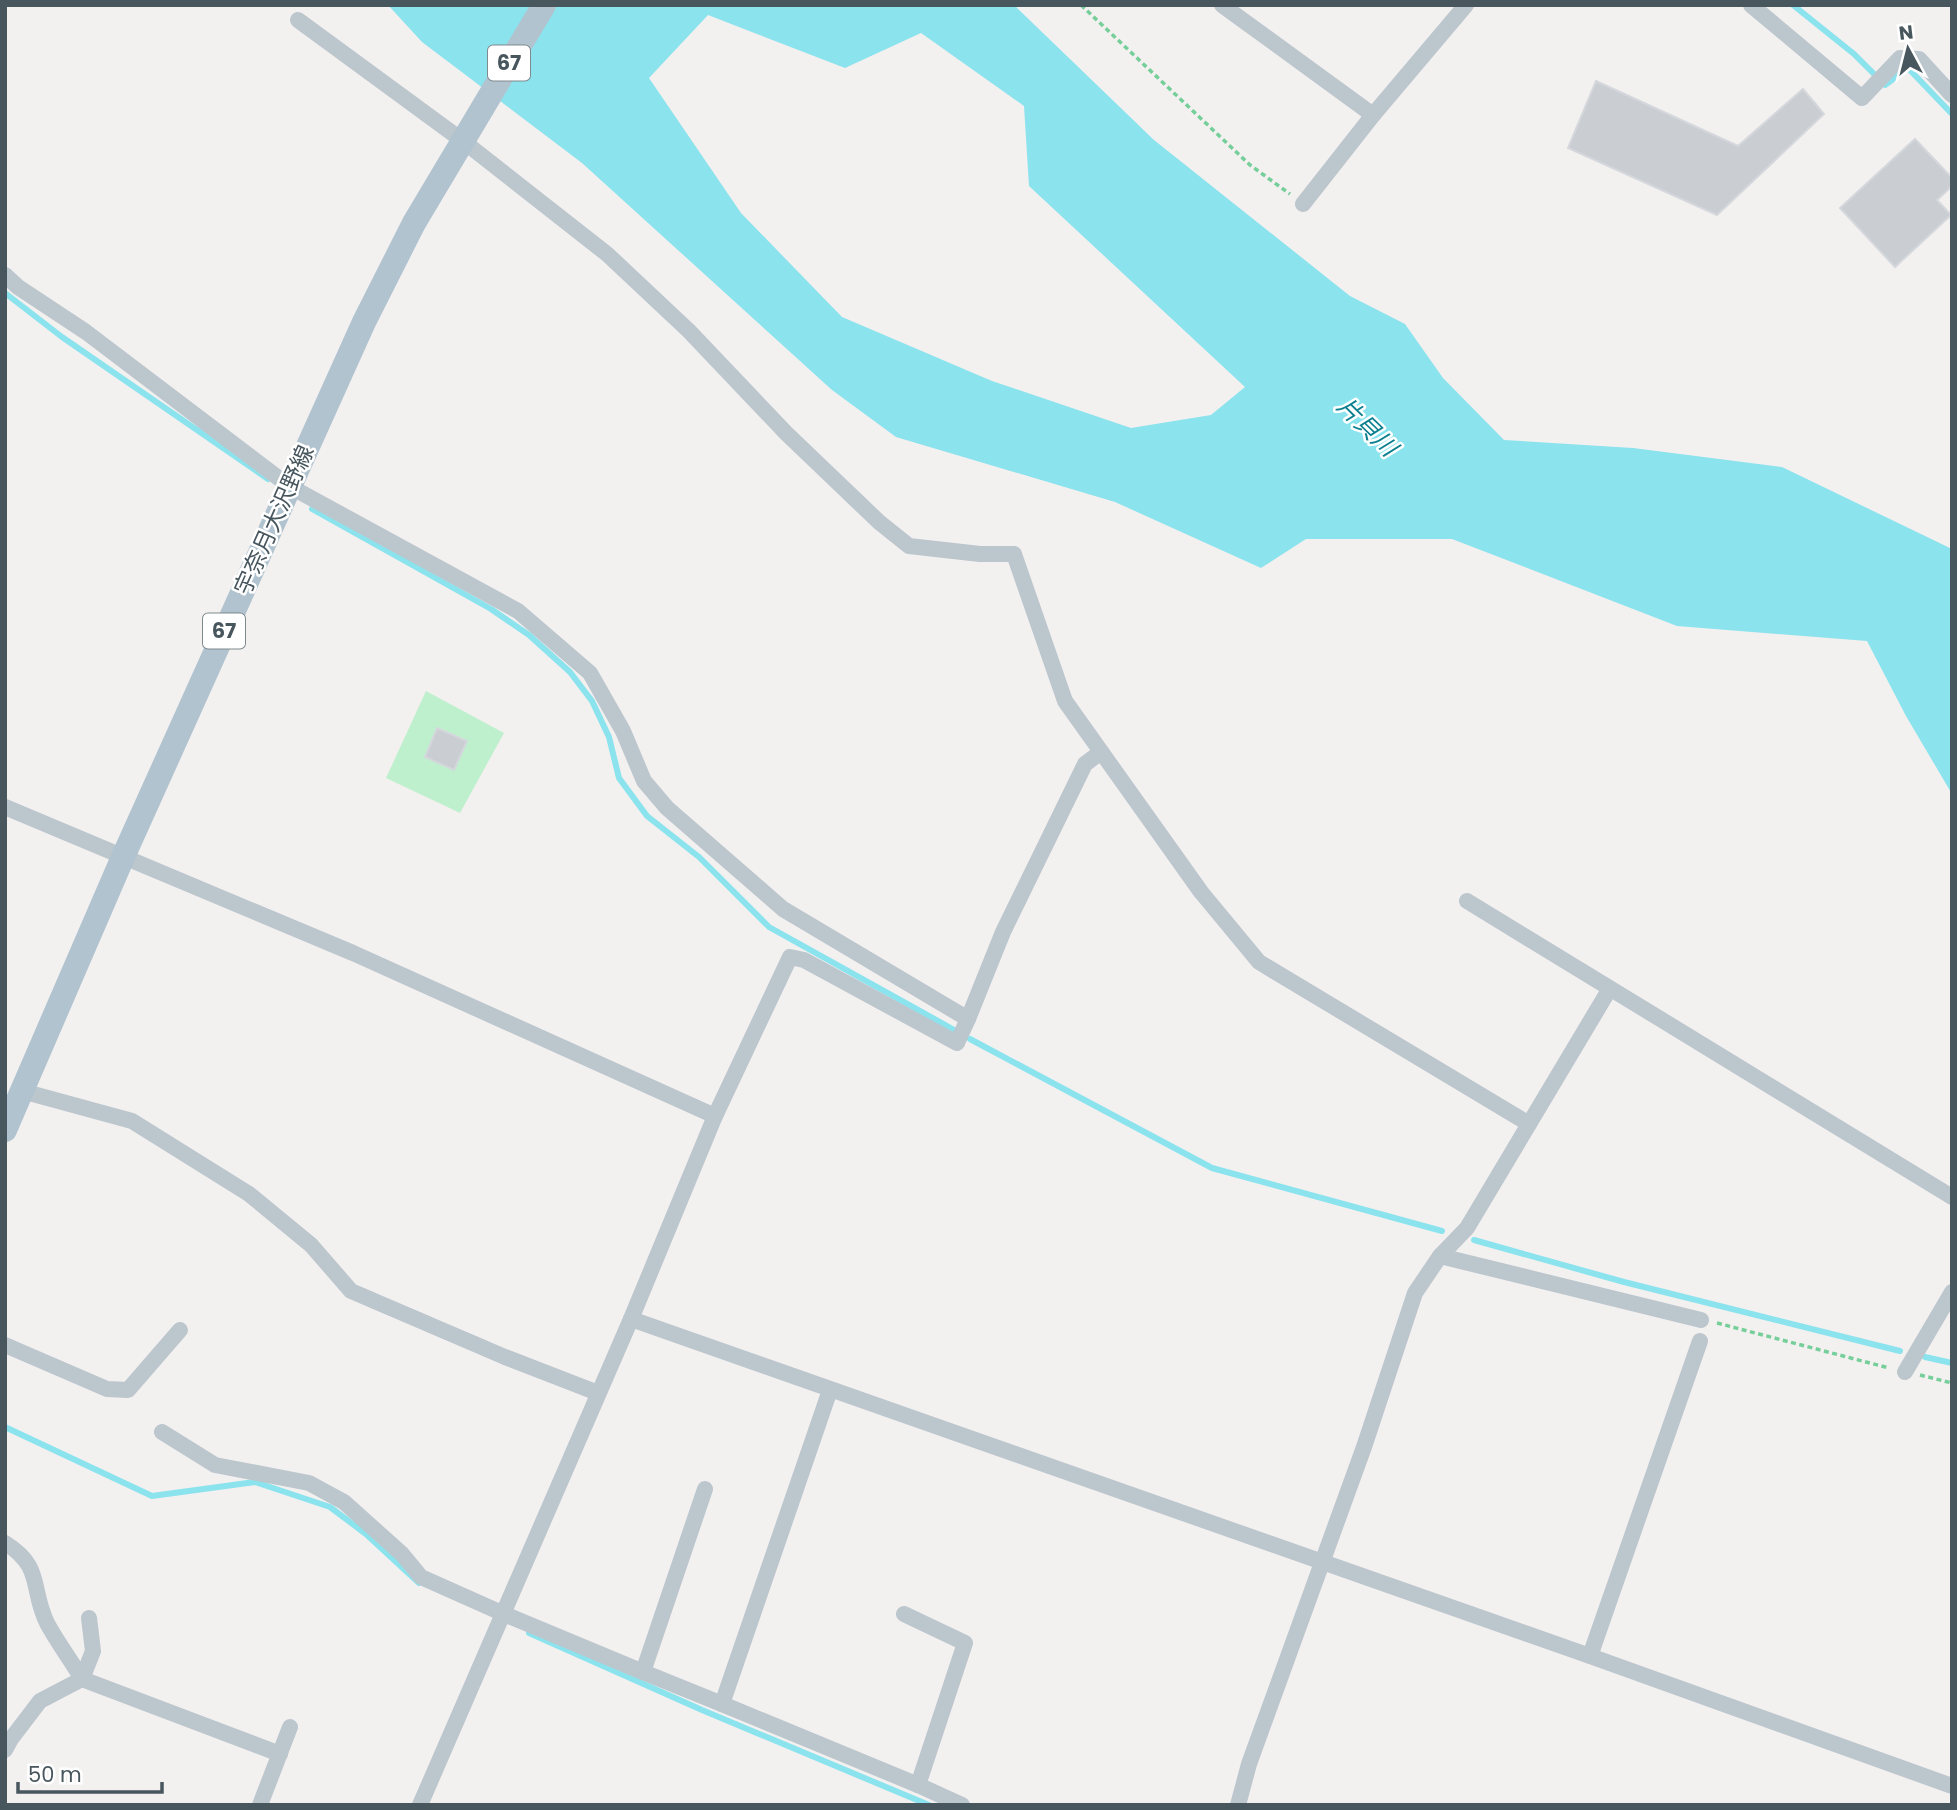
<svg xmlns="http://www.w3.org/2000/svg" width="1957" height="1810" viewBox="0 0 1957 1810" font-family="Poppins,'Noto Sans JP',sans-serif">
  <style>
    .green { fill: #bff0cd }
    .water { fill: #8be3ed; fill-rule: evenodd }
    .lines { fill: none; stroke-linecap: round; stroke-linejoin: round }
    .stream { stroke: #8be3ed; stroke-width: 6 }
    .building { fill: #caced3; stroke: #d4d7dc; stroke-width: 2 }
    .path { stroke: #76cf9a; stroke-width: 3.5; stroke-dasharray: 5 3.5; stroke-linecap: butt }
    .street { stroke: #bcc6cd; stroke-width: 16 }
    .primary { stroke: #b0c3cf; stroke-width: 24 }
    .labels { text-anchor: middle; stroke-width: 5; stroke-linejoin: round; paint-order: stroke }
    .shield { fill: #fff; stroke: #7f898e; stroke-width: 2 }
    .shield-label { font-size: 21px; font-weight: bold; fill: #48565e }
    .street-label { font-size: 23px; fill: #48565e; stroke: #fff }
    .water-label { font-size: 24px; font-style: italic; fill: #0c808f; stroke: #fff }
  </style>
  <rect width="100%" height="100%" fill="#f3f0f0"/>
  <path class="green" d="M 426,691 L 504,733 L 460,813 L 386,778 Z"/>
  <path class="water" d="M 388,5 L 1014,5 L 1154,140 L 1350,296 L 1405,324 L 1443,378 L 1504,440 L 1633,448 L 1782,467 L 1952,549 L 1952,794 L 1906,716 L 1867,641 L 1677,626 L 1452,539 L 1306,539 L 1261,568 L 1115,502 L 896,437 L 832,390 L 582,163 L 422,42 ZM 708,15 L 845,68 L 921,33 L 1024,106 L 1029,186 L 1245,387 L 1211,415 L 1131,428 L 992,381 L 842,317 L 741,213 L 649,78 Z"/>
  <g class="lines">
    <g class="stream">
      <path d="M 1793,5 L 1854,54 L 1885,85 L 1908,68 L 1952,114"/>
      <path d="M 5,293 L 62,337 L 268,479"/>
      <path d="M 312,509 L 491,609 L 529,635 L 570,672 L 592,701 L 609,737 L 619,778 L 647,816 L 699,857 L 769,927 L 956,1031"/>
      <path d="M 970,1039 L 1212,1168 L 1442,1231"/>
      <path d="M 1474,1240 L 1624,1282 L 1900,1351"/>
      <path d="M 1925,1357 L 1952,1363"/>
      <path d="M 5,1427 L 152,1496 L 255,1482 L 330,1507 L 366,1534 L 419,1583"/>
      <path d="M 529,1633 L 702,1710 L 929,1805"/>
    </g>
  </g>
  <g class="building">
    <path d="M 1596,81 L 1738,146 L 1803,89 L 1824,114 L 1717,215 L 1568,148 Z"/>
    <path d="M 1915,139 L 1952,178 L 1952,186 L 1937,200 L 1951,215 L 1895,267 L 1840,208 Z"/>
    <path d="M 437,728 L 467,741 L 454,770 L 425,757 Z"/>
  </g>
  <g class="lines">
    <g class="path">
      <path d="M 1081,5 L 1250,165 L 1290,194"/>
      <path d="M 1717,1323 L 1889,1368"/>
      <path d="M 1920,1375 L 1952,1383"/>
    </g>
    <g class="street">
      <path d="M 1222,5 L 1373,115 L 1466,5"/>
      <path d="M 1751,5 L 1862,98 L 1900,58 L 1919,59 L 1952,95"/>
      <path d="M 298,20 L 463,141 L 607,254 L 689,331 L 786,433 L 879,522 L 909,546 L 980,554 L 1014,554 L 1065,701 L 1201,892 L 1259,962 L 1529,1124"/>
      <path d="M 1303,204 L 1373,115"/>
      <path d="M 5,275 L 18,287 L 86,332 L 289,486 L 518,611 L 590,673 L 623,731 L 644,781 L 667,808 L 783,909 L 968,1019 L 1003,932 L 1085,764 L 1101,752"/>
      <path d="M 5,807 L 353,953 L 715,1116"/>
      <path d="M 1467,901 L 1952,1197"/>
      <path d="M 22,1091 L 132,1121 L 249,1194 L 311,1245 L 351,1291 L 505,1357 L 598,1393"/>
      <path d="M 1440,1256 L 1701,1320"/>
      <path d="M 631,1319 L 1590,1656 L 1952,1786"/>
      <path d="M 5,1345 L 107,1389 L 128,1390 L 180,1330"/>
      <path d="M 1905,1372 L 1952,1292"/>
      <path d="M 162,1432 L 215,1465 L 309,1483 L 344,1502 L 402,1554 L 421,1577 L 504,1614 L 643,1672 L 705,1489"/>
      <path d="M 5,1543 C 44,1567 30,1589 47,1623 C 57,1642 71,1660 82,1679 L 40,1701 L 11,1739 L 5,1750"/>
      <path d="M 89,1618 L 93,1651 L 82,1679 L 280,1754"/>
      <path d="M 1590,1656 L 1700,1341"/>
      <path d="M 643,1672 L 722,1704 L 830,1390"/>
      <path d="M 722,1704 L 918,1785 L 965,1643 L 904,1614"/>
      <path d="M 918,1785 L 962,1805"/>
      <path d="M 260,1805 L 290,1727"/>
      <path d="M 420,1805 L 631,1319 L 715,1116 L 790,957 L 804,960 L 957,1043 L 968,1019"/>
      <path d="M 1238,1805 L 1249,1764 L 1364,1447 L 1415,1293 L 1440,1256 L 1467,1228 L 1609,990"/>
    </g>
    <path class="primary" d="M 5,1130 L 123,857 L 364,322 L 414,223 L 544,5"/>
  </g>
  <g class="labels">
    <g class="shield">
      <rect x="488" y="45.5" width="42" height="35" rx="5"/>
      <rect x="203" y="613.5" width="42" height="35" rx="5"/>
    </g>
    <g class="shield-label">
      <text x="509" y="70">67</text>
      <text x="224" y="638">67</text>
    </g>
    <g class="street-label">
      <text transform="translate(274 520) rotate(-66)" y="8">宇奈月大沢野線</text>
    </g>
    <g class="water-label">
      <text transform="translate(1367 427) rotate(44)" y="8">片貝川</text>
    </g>
  </g>
  <rect width="1957" height="1810" fill="none" stroke="#48565e" stroke-width="14"/>
  <g transform="translate(1908 49) rotate(353)" stroke="#ffffff" stroke-width="5" paint-order="stroke">
  <path d="M0-5L12 26L0 18L-12 26Z" fill="#48565e"/>
  <text y="-10" font-size="19" font-weight="bold" text-anchor="middle" fill="#48565e">N</text>
  </g>
  <path d="M18 1782v10h144v-10" fill="none" stroke="#48565e" stroke-width="3.5"/>
  <text x="28" y="1782" font-size="21" fill="#48565e" stroke="#ffffff" stroke-width="5" paint-order="stroke">50 m</text>
</svg>
